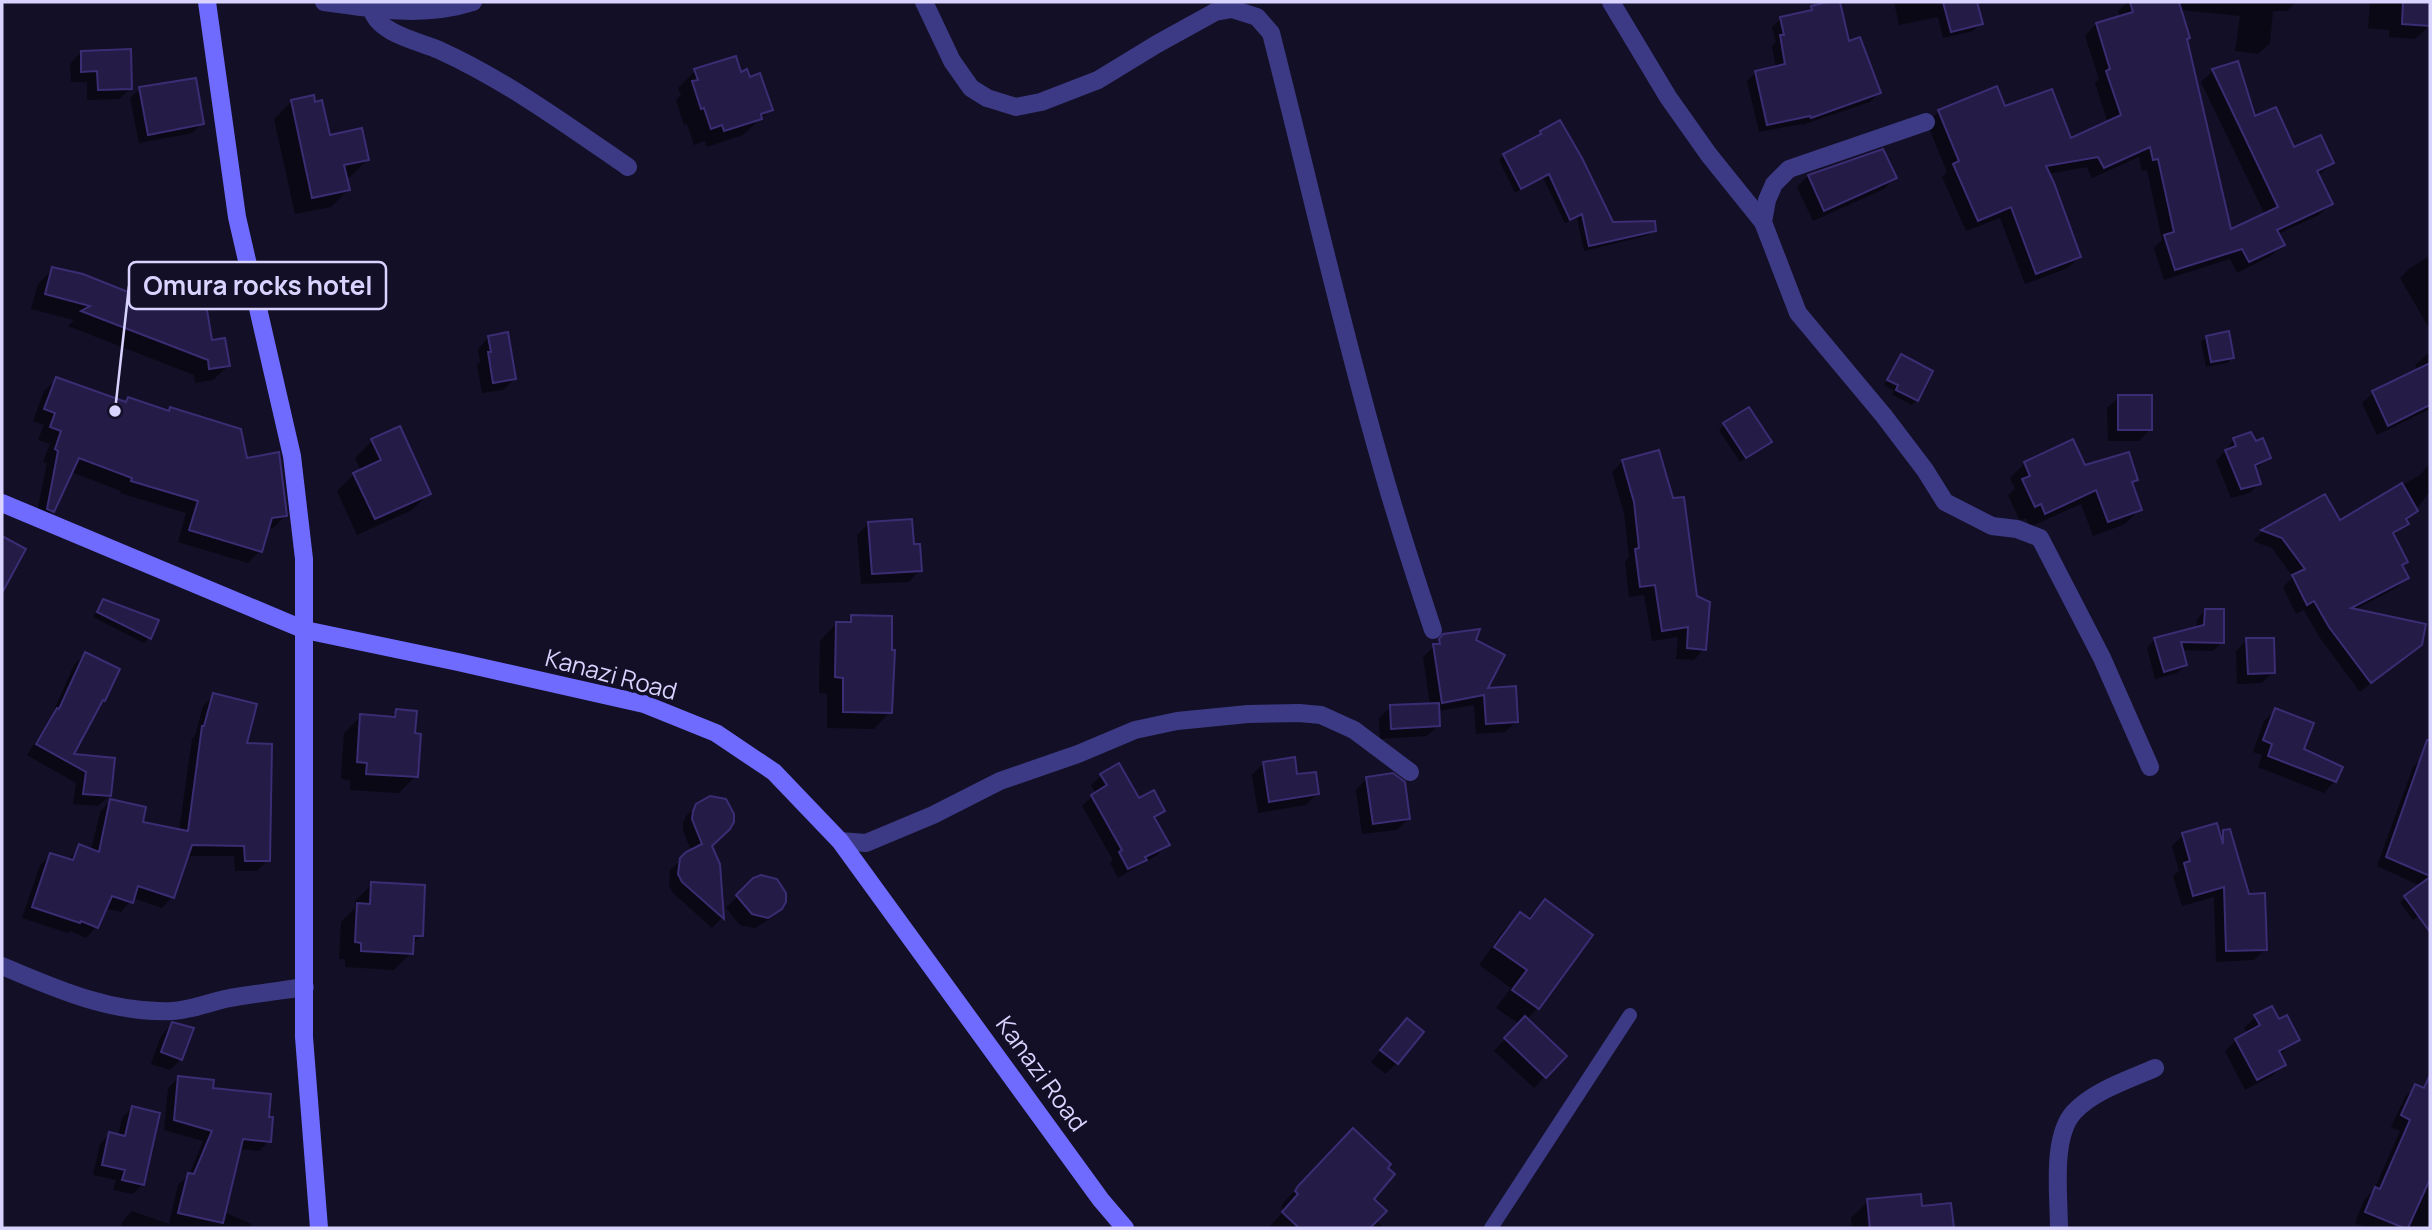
<svg xmlns="http://www.w3.org/2000/svg" width="2432" height="1230" viewBox="0 0 2432 1230" font-family="Manrope,sans-serif">
  <style>
    .shadow { fill: #0007 }
    .building { fill: #241b47; stroke: #3b2d73; stroke-width: 2 }
    .lines { fill: none; stroke-linecap: round; stroke-linejoin: round }
    .lane { stroke: #3d3a85; stroke-width: 14 }
    .street { stroke: #3d3a85; stroke-width: 18 }
    .secondary { stroke: #6f6bff; stroke-width: 18 }
    .labels { text-anchor: middle; stroke-width: 7; stroke-linejoin: round; paint-order: stroke }
    .street-label { font-size: 24px; fill: #d9d4ff; stroke: #130f26 }
    .leader { fill: none; stroke: #d9d4ff; stroke-width: 2.5 }
    .callout-dot { fill: #d9d4ff; stroke: #130f26; stroke-width: 2.5 }
    .callout { fill: #130f26; stroke: #d9d4ff; stroke-width: 2.5 }
    .callout-label { font-size: 26px; text-anchor: middle; font-weight: bold; fill: #d9d4ff }
  </style>
  <rect width="100%" height="100%" fill="#130f26"/>
  <g class="shadow">
    <path d="M 1839,2 L 1848,43 L 1879,93 L 1870,102 L 1802,125 L 1801,124 L 1759,132 L 1747,81 L 1756,72 L 1776,68 L 1772,46 L 1776,42 L 1772,27 L 1781,19 L 1806,13 L 1812,7 Z"/>
    <path d="M 1894,2 L 1975,2 L 1981,23 L 1973,31 L 1943,38 L 1938,17 L 1899,25 Z"/>
    <path d="M 2128,2 L 2296,2 L 2287,11 L 2273,11 L 2270,43 L 2258,54 L 2235,51 L 2240,16 L 2180,10 L 2230,232 L 2265,215 L 2201,82 L 2213,71 L 2237,63 L 2254,119 L 2294,149 L 2332,163 L 2318,176 L 2331,204 L 2319,215 L 2278,234 L 2283,244 L 2271,256 L 2237,273 L 2230,259 L 2164,280 L 2154,248 L 2162,240 L 2147,170 L 2142,171 L 2139,157 L 2092,178 L 2087,167 L 2047,174 L 2079,257 L 2068,268 L 2025,284 L 2000,218 L 1966,231 L 1942,177 L 1947,172 L 1927,123 L 1939,111 L 1996,88 L 2004,109 L 2070,140 L 2108,123 L 2095,83 L 2099,79 L 2085,36 L 2096,24 L 2120,17 L 2118,11 Z"/>
    <path d="M 2370,2 L 2430,2 L 2429,26 L 2415,39 L 2389,37 L 2389,30 L 2368,28 Z"/>
    <path d="M 81,52 L 131,88 L 119,99 L 87,100 L 87,82 L 71,82 L 70,64 Z"/>
    <path d="M 695,71 L 740,74 L 771,109 L 743,135 L 707,147 L 705,141 L 694,145 L 687,124 L 684,125 L 676,100 L 681,95 L 678,88 Z"/>
    <path d="M 140,89 L 202,123 L 192,133 L 139,143 L 130,98 Z"/>
    <path d="M 291,102 L 329,137 L 367,160 L 350,177 L 345,178 L 348,190 L 331,207 L 295,214 L 274,119 Z"/>
    <path d="M 1541,133 L 1612,224 L 1654,230 L 1649,235 L 1584,251 L 1577,218 L 1565,223 L 1543,178 L 1515,193 L 1499,160 L 1504,155 L 1535,139 Z"/>
    <path d="M 1882,151 L 1895,177 L 1884,189 L 1813,221 L 1797,187 L 1808,176 Z"/>
    <path d="M 2430,256 L 2430,330 L 2400,278 L 2410,268 Z"/>
    <path d="M 53,269 L 128,294 L 138,285 L 211,342 L 228,366 L 213,380 L 195,383 L 194,375 L 68,326 L 74,320 L 31,309 L 38,284 Z"/>
    <path d="M 489,337 L 514,379 L 503,390 L 482,393 L 477,365 L 480,362 L 478,349 Z"/>
    <path d="M 2207,337 L 2232,358 L 2227,363 L 2206,367 L 2201,342 Z"/>
    <path d="M 2430,352 L 2430,409 L 2377,435 L 2362,403 L 2373,393 L 2418,371 L 2415,365 Z"/>
    <path d="M 1901,356 L 1917,400 L 1912,405 L 1892,395 L 1894,391 L 1884,385 Z"/>
    <path d="M 57,379 L 124,403 L 129,399 L 167,412 L 170,409 L 246,460 L 286,515 L 273,528 L 267,528 L 260,551 L 248,563 L 178,542 L 186,513 L 120,493 L 121,491 L 71,472 L 52,511 L 40,523 L 35,522 L 47,463 L 43,462 L 50,444 L 38,440 L 44,425 L 33,421 L 44,391 Z"/>
    <path d="M 2119,397 L 2150,429 L 2139,441 L 2108,441 L 2107,408 Z"/>
    <path d="M 1725,424 L 1770,442 L 1740,462 L 1719,430 Z"/>
    <path d="M 2234,440 L 2255,444 L 2269,458 L 2255,469 L 2259,483 L 2250,493 L 2231,498 L 2216,461 Z"/>
    <path d="M 372,441 L 429,493 L 412,510 L 357,535 L 337,491 L 354,474 L 361,471 L 355,458 Z"/>
    <path d="M 1623,461 L 1704,649 L 1694,660 L 1676,659 L 1678,637 L 1652,641 L 1644,595 L 1629,597 L 1625,562 L 1629,557 L 1624,513 L 1612,472 Z"/>
    <path d="M 2025,463 L 2084,467 L 2136,480 L 2131,484 L 2140,509 L 2125,524 L 2093,536 L 2081,504 L 2030,527 L 2026,518 L 2020,521 L 2008,495 L 2015,489 L 2010,478 Z"/>
    <path d="M 2430,463 L 2430,491 L 2406,523 L 2393,536 L 2406,561 L 2401,567 L 2407,578 L 2396,588 L 2354,610 L 2421,643 L 2360,692 L 2320,638 L 2304,610 L 2296,614 L 2283,587 L 2293,577 L 2272,548 L 2253,541 L 2262,532 L 2324,496 L 2339,522 L 2420,475 Z"/>
    <path d="M 869,523 L 912,546 L 920,570 L 909,582 L 861,584 L 857,535 Z"/>
    <path d="M 103,601 L 149,638 L 144,643 L 93,617 Z"/>
    <path d="M 2205,611 L 2222,642 L 2213,651 L 2181,650 L 2186,665 L 2177,673 L 2155,679 L 2147,648 L 2155,639 L 2196,629 L 2197,619 Z"/>
    <path d="M 852,617 L 890,712 L 874,729 L 827,728 L 827,694 L 819,693 L 820,641 L 836,624 L 844,624 Z"/>
    <path d="M 1444,636 L 1474,641 L 1485,689 L 1516,722 L 1505,732 L 1476,734 L 1474,705 L 1438,711 L 1439,725 L 1427,736 L 1380,739 L 1379,718 L 1391,707 L 1430,705 L 1423,657 Z"/>
    <path d="M 2247,640 L 2273,672 L 2262,683 L 2237,684 L 2236,651 Z"/>
    <path d="M 85,654 L 104,700 L 98,706 L 71,755 L 109,796 L 98,806 L 73,804 L 76,783 L 27,755 L 51,717 L 74,665 Z"/>
    <path d="M 214,695 L 245,745 L 268,860 L 257,871 L 235,871 L 234,856 L 186,856 L 172,897 L 162,908 L 133,898 L 121,912 L 105,908 L 96,927 L 86,938 L 70,931 L 68,933 L 22,918 L 40,865 L 50,855 L 68,860 L 80,847 L 91,851 L 100,812 L 110,801 L 141,823 L 179,831 L 192,739 L 195,736 L 203,706 Z"/>
    <path d="M 2276,710 L 2302,750 L 2335,781 L 2324,793 L 2258,767 L 2262,755 L 2253,752 L 2264,721 Z"/>
    <path d="M 397,711 L 413,735 L 416,776 L 399,793 L 350,790 L 350,780 L 341,779 L 344,733 L 361,716 L 389,718 Z"/>
    <path d="M 2423,757 L 2430,757 L 2430,876 L 2421,885 L 2429,885 L 2430,888 L 2430,908 L 2413,920 L 2400,902 L 2421,886 L 2377,866 L 2413,767 Z"/>
    <path d="M 1263,764 L 1296,776 L 1317,794 L 1306,805 L 1258,813 L 1252,775 Z"/>
    <path d="M 1102,775 L 1138,800 L 1163,810 L 1154,820 L 1167,844 L 1157,855 L 1118,878 L 1110,863 L 1113,860 L 1082,806 L 1096,793 L 1091,785 Z"/>
    <path d="M 1367,778 L 1408,819 L 1397,830 L 1362,834 L 1356,790 Z"/>
    <path d="M 697,805 L 710,846 L 718,864 L 722,918 L 712,928 L 672,892 L 669,885 L 670,870 L 691,851 L 683,830 L 683,823 L 686,816 Z"/>
    <path d="M 2223,832 L 2265,949 L 2254,960 L 2216,962 L 2214,897 L 2182,906 L 2173,876 L 2179,871 L 2172,846 L 2183,835 L 2219,836 Z"/>
    <path d="M 754,880 L 780,908 L 768,920 L 755,928 L 740,925 L 726,908 Z"/>
    <path d="M 372,884 L 421,935 L 412,945 L 411,953 L 394,970 L 345,967 L 345,959 L 339,959 L 341,922 L 355,908 L 355,901 Z"/>
    <path d="M 1545,901 L 1591,935 L 1538,1008 L 1526,1020 L 1564,1056 L 1534,1088 L 1494,1051 L 1519,1024 L 1496,1008 L 1511,988 L 1479,965 L 1503,931 L 1520,914 L 1527,919 Z"/>
    <path d="M 2256,1017 L 2279,1021 L 2298,1039 L 2279,1055 L 2284,1064 L 2273,1075 L 2245,1090 L 2225,1051 L 2236,1040 L 2248,1034 L 2244,1028 Z"/>
    <path d="M 1407,1020 L 1397,1063 L 1385,1074 L 1371,1062 Z"/>
    <path d="M 172,1024 L 181,1059 L 170,1070 L 151,1064 L 161,1036 Z"/>
    <path d="M 178,1078 L 211,1090 L 267,1118 L 269,1141 L 259,1151 L 239,1149 L 224,1212 L 252,1224 L 250,1228 L 120,1228 L 122,1222 L 132,1211 L 169,1224 L 178,1185 L 189,1175 L 203,1141 L 164,1130 L 168,1088 Z"/>
    <path d="M 2416,1086 L 2430,1093 L 2430,1228 L 2367,1228 L 2355,1223 L 2364,1200 L 2374,1190 L 2400,1131 L 2391,1127 L 2405,1097 Z"/>
    <path d="M 132,1108 L 143,1184 L 133,1194 L 113,1190 L 116,1180 L 93,1175 L 100,1144 L 110,1134 L 118,1136 L 122,1118 Z"/>
    <path d="M 1338,1146 L 1372,1199 L 1376,1220 L 1384,1228 L 1268,1228 L 1284,1211 L 1281,1207 L 1283,1203 Z"/>
    <path d="M 1868,1201 L 1921,1208 L 1949,1205 L 1952,1228 L 1872,1228 L 1870,1214 L 1867,1214 L 1868,1228 L 1852,1228 L 1851,1218 Z"/>
  </g>
  <g class="building">
    <path d="M 1828,2 L 1840,2 L 1849,41 L 1860,37 L 1881,93 L 1811,118 L 1810,116 L 1767,125 L 1755,71 L 1785,64 L 1780,35 L 1784,35 L 1780,17 L 1812,10 L 1811,6 Z"/>
    <path d="M 1943,2 L 1977,2 L 1983,24 L 1951,32 Z"/>
    <path d="M 2130,2 L 2179,2 L 2190,38 L 2187,39 L 2231,229 L 2278,207 L 2212,69 L 2238,61 L 2255,116 L 2276,107 L 2294,147 L 2321,135 L 2334,163 L 2317,171 L 2333,204 L 2277,230 L 2285,245 L 2249,262 L 2242,249 L 2175,270 L 2164,235 L 2174,232 L 2158,159 L 2153,160 L 2150,147 L 2104,168 L 2098,157 L 2046,166 L 2054,183 L 2081,257 L 2036,274 L 2011,207 L 1978,221 L 1953,164 L 1959,161 L 1938,110 L 1997,86 L 2005,106 L 2052,89 L 2071,138 L 2121,115 L 2106,71 L 2110,69 L 2096,23 L 2133,12 Z"/>
    <path d="M 2403,2 L 2430,2 L 2430,26 L 2402,24 Z"/>
    <path d="M 131,49 L 132,89 L 98,90 L 97,71 L 81,72 L 81,51 Z"/>
    <path d="M 736,56 L 741,72 L 747,69 L 750,77 L 760,73 L 773,110 L 761,114 L 762,119 L 724,131 L 722,125 L 711,129 L 704,108 L 701,109 L 692,81 L 698,80 L 694,69 Z"/>
    <path d="M 196,78 L 204,124 L 148,135 L 139,87 Z"/>
    <path d="M 314,95 L 315,102 L 322,100 L 330,135 L 362,128 L 369,160 L 344,165 L 350,190 L 312,198 L 291,100 Z"/>
    <path d="M 1560,120 L 1582,158 L 1613,222 L 1655,221 L 1656,231 L 1589,246 L 1582,214 L 1570,220 L 1549,174 L 1521,189 L 1503,154 L 1541,134 L 1540,131 Z"/>
    <path d="M 1883,149 L 1897,178 L 1824,211 L 1808,175 Z"/>
    <path d="M 52,267 L 83,274 L 133,294 L 137,283 L 207,310 L 212,340 L 225,338 L 230,366 L 209,369 L 208,360 L 81,311 L 90,306 L 45,294 Z"/>
    <path d="M 2229,331 L 2234,358 L 2211,362 L 2206,336 Z"/>
    <path d="M 508,332 L 516,379 L 493,383 L 488,352 L 491,352 L 488,336 Z"/>
    <path d="M 1901,354 L 1933,371 L 1918,401 L 1896,390 L 1898,385 L 1887,380 Z"/>
    <path d="M 2430,363 L 2430,405 L 2388,426 L 2372,391 Z"/>
    <path d="M 56,377 L 126,402 L 128,397 L 169,411 L 170,407 L 241,429 L 247,458 L 279,452 L 287,516 L 272,518 L 262,552 L 189,530 L 198,501 L 131,481 L 132,478 L 79,458 L 54,512 L 47,509 L 58,451 L 55,449 L 61,431 L 50,427 L 55,413 L 44,409 Z"/>
    <rect x="2118" y="395" width="34" height="35"/>
    <path d="M 1749,407 L 1772,442 L 1746,458 L 1723,423 Z"/>
    <path d="M 400,426 L 431,494 L 375,519 L 353,473 L 381,460 L 371,439 Z"/>
    <path d="M 2251,432 L 2256,441 L 2263,438 L 2271,458 L 2255,465 L 2261,484 L 2241,489 L 2225,450 L 2236,446 L 2233,438 Z"/>
    <path d="M 2073,439 L 2085,465 L 2129,452 L 2138,480 L 2132,482 L 2142,510 L 2108,522 L 2096,490 L 2045,514 L 2041,504 L 2035,507 L 2022,479 L 2030,476 L 2024,462 Z"/>
    <path d="M 1659,450 L 1673,498 L 1684,497 L 1697,596 L 1710,602 L 1706,650 L 1687,648 L 1688,627 L 1662,631 L 1655,585 L 1640,587 L 1635,549 L 1639,548 L 1634,502 L 1622,460 Z"/>
    <path d="M 2402,483 L 2418,511 L 2406,519 L 2409,524 L 2393,533 L 2408,562 L 2402,565 L 2409,578 L 2351,608 L 2426,624 L 2422,645 L 2371,683 L 2329,627 L 2314,601 L 2307,605 L 2292,575 L 2305,569 L 2282,538 L 2261,530 L 2325,494 L 2340,520 Z"/>
    <path d="M 912,519 L 914,544 L 920,544 L 922,571 L 872,574 L 868,522 Z"/>
    <path d="M 2,536 L 26,549 L 2,593 Z"/>
    <path d="M 103,599 L 159,620 L 151,639 L 97,612 Z"/>
    <path d="M 2205,609 L 2224,609 L 2224,643 L 2181,642 L 2187,665 L 2164,672 L 2154,638 L 2204,625 Z"/>
    <path d="M 851,615 L 892,616 L 892,650 L 895,650 L 892,713 L 843,712 L 843,678 L 835,677 L 836,622 L 851,622 Z"/>
    <path d="M 1480,629 L 1476,640 L 1505,655 L 1488,688 L 1516,686 L 1518,722 L 1486,724 L 1484,695 L 1442,703 L 1433,644 L 1440,644 L 1439,639 L 1443,634 Z"/>
    <path d="M 2246,638 L 2274,638 L 2275,673 L 2248,674 Z"/>
    <path d="M 85,652 L 120,669 L 105,701 L 103,700 L 74,754 L 115,758 L 111,796 L 83,794 L 86,772 L 36,744 L 57,708 L 59,709 Z"/>
    <path d="M 213,693 L 257,704 L 247,743 L 272,744 L 270,861 L 245,861 L 244,846 L 192,845 L 174,898 L 138,886 L 133,903 L 112,896 L 98,928 L 81,921 L 80,923 L 32,907 L 50,853 L 73,860 L 79,844 L 99,852 L 110,799 L 146,807 L 143,822 L 188,831 L 202,726 L 204,726 Z"/>
    <path d="M 1439,703 L 1440,726 L 1391,729 L 1390,705 Z"/>
    <path d="M 2275,708 L 2314,723 L 2304,749 L 2343,767 L 2336,782 L 2268,756 L 2272,744 L 2263,740 Z"/>
    <path d="M 396,709 L 417,711 L 415,733 L 421,734 L 418,777 L 366,774 L 367,763 L 357,762 L 360,714 L 395,717 Z"/>
    <path d="M 2427,740 L 2430,740 L 2430,876 L 2386,857 Z"/>
    <path d="M 1295,757 L 1297,774 L 1316,772 L 1319,794 L 1269,802 L 1263,762 Z"/>
    <path d="M 1119,763 L 1139,798 L 1154,790 L 1165,811 L 1154,817 L 1170,845 L 1145,857 L 1147,860 L 1128,869 L 1119,852 L 1122,850 L 1091,795 L 1107,785 L 1100,774 Z"/>
    <path d="M 1393,773 L 1405,782 L 1410,819 L 1373,824 L 1366,777 Z"/>
    <path d="M 710,796 L 726,799 L 734,814 L 734,822 L 730,829 L 712,846 L 720,864 L 724,919 L 682,882 L 678,874 L 680,858 L 686,852 L 702,844 L 692,819 L 693,811 L 696,804 Z"/>
    <path d="M 2217,823 L 2223,844 L 2223,830 L 2230,829 L 2249,894 L 2265,893 L 2267,950 L 2226,951 L 2224,887 L 2193,896 L 2184,863 L 2190,861 L 2182,833 Z"/>
    <path d="M 761,875 L 777,879 L 786,893 L 786,902 L 782,909 L 768,918 L 752,914 L 736,895 L 753,878 Z"/>
    <path d="M 2430,877 L 2430,932 L 2404,896 Z"/>
    <path d="M 371,882 L 425,885 L 423,936 L 414,936 L 413,954 L 361,951 L 361,943 L 355,942 L 357,903 L 370,904 Z"/>
    <path d="M 1545,899 L 1593,935 L 1539,1009 L 1512,990 L 1527,970 L 1494,947 L 1520,912 L 1530,919 Z"/>
    <path d="M 2272,1006 L 2279,1019 L 2287,1015 L 2300,1040 L 2279,1051 L 2286,1065 L 2257,1080 L 2235,1039 L 2260,1025 L 2254,1015 Z"/>
    <path d="M 1525,1016 L 1567,1056 L 1546,1078 L 1504,1038 Z"/>
    <path d="M 1407,1018 L 1424,1032 L 1398,1064 L 1380,1050 Z"/>
    <path d="M 172,1022 L 194,1028 L 182,1060 L 161,1052 Z"/>
    <path d="M 2430,1075 L 2430,1179 L 2408,1228 L 2404,1228 L 2365,1212 L 2375,1187 L 2380,1189 L 2410,1120 L 2401,1115 L 2415,1084 L 2424,1088 Z"/>
    <path d="M 178,1076 L 214,1080 L 213,1088 L 271,1094 L 269,1117 L 273,1117 L 271,1142 L 243,1139 L 223,1223 L 178,1213 L 188,1173 L 194,1174 L 212,1131 L 174,1120 Z"/>
    <path d="M 132,1106 L 160,1113 L 144,1185 L 122,1180 L 125,1170 L 102,1165 L 109,1132 L 125,1136 Z"/>
    <path d="M 1353,1128 L 1391,1164 L 1388,1168 L 1395,1174 L 1374,1199 L 1387,1211 L 1370,1228 L 1299,1228 L 1282,1212 L 1298,1194 L 1295,1191 L 1298,1186 Z"/>
    <path d="M 1921,1194 L 1922,1206 L 1951,1203 L 1954,1228 L 1870,1228 L 1867,1199 Z"/>
  </g>
  <g class="lines">
    <path class="lane" d="M 1491,1228 L 1630,1015"/>
    <g class="street">
      <path d="M 324,2 C 375,9 423,18 473,2"/>
      <path d="M 924,2 L 952,61 L 971,88 L 987,98 L 1016,107 L 1041,102 L 1098,80 L 1157,44 L 1215,12 L 1232,9 L 1257,17 L 1271,33 C 1307,174 1339,317 1379,457 C 1395,515 1414,573 1433,630"/>
      <path d="M 1611,2 L 1668,97 L 1709,155 L 1763,222"/>
      <path d="M 372,10 C 379,34 419,41 439,50 C 507,81 567,125 628,167"/>
      <path d="M 1926,122 L 1789,169 L 1774,184 L 1767,200 L 1763,222 L 1798,313 L 1884,416 L 1925,470 L 1945,502 L 1992,526 L 2017,529 L 2040,538 L 2102,658 L 2150,767"/>
      <path d="M 840,841 L 866,843 L 933,815 L 1000,781 L 1078,754 L 1135,730 L 1177,721 L 1248,714 L 1299,713 L 1321,715 L 1354,730 L 1410,772"/>
      <path d="M 2,966 C 56,989 112,1014 173,1011 C 190,1010 208,1003 225,999 C 252,994 278,991 305,987"/>
      <path d="M 2059,1228 C 2059,1196 2051,1137 2074,1112 C 2095,1090 2128,1080 2155,1068"/>
    </g>
    <g class="secondary">
      <path d="M 207,2 L 237,217 L 292,456 L 304,559 L 304,1037 L 319,1228"/>
      <path d="M 2,503 L 305,630 L 458,662 L 644,704 L 716,733 L 774,772 L 840,841 L 1101,1200 L 1125,1228"/>
    </g>
  </g>
  <g class="labels">
    <g class="street-label">
      <text transform="translate(611 675) rotate(15)" y="8">Kanazi Road</text>
      <text transform="translate(1041 1074) rotate(54)" y="8">Kanazi Road</text>
    </g>
  </g>
  <path class="leader" d="M115 411L129 286"/>
  <circle class="callout-dot" cx="115" cy="411" r="7"/>
  <rect class="callout" x="129" y="262" width="257" height="47" rx="7"/>
  <g class="callout-label">
    <text x="258" y="295">Omura rocks hotel</text>
  </g>
  <rect width="2432" height="1230" fill="none" stroke="#d9d4ff" stroke-width="7"/>
</svg>
